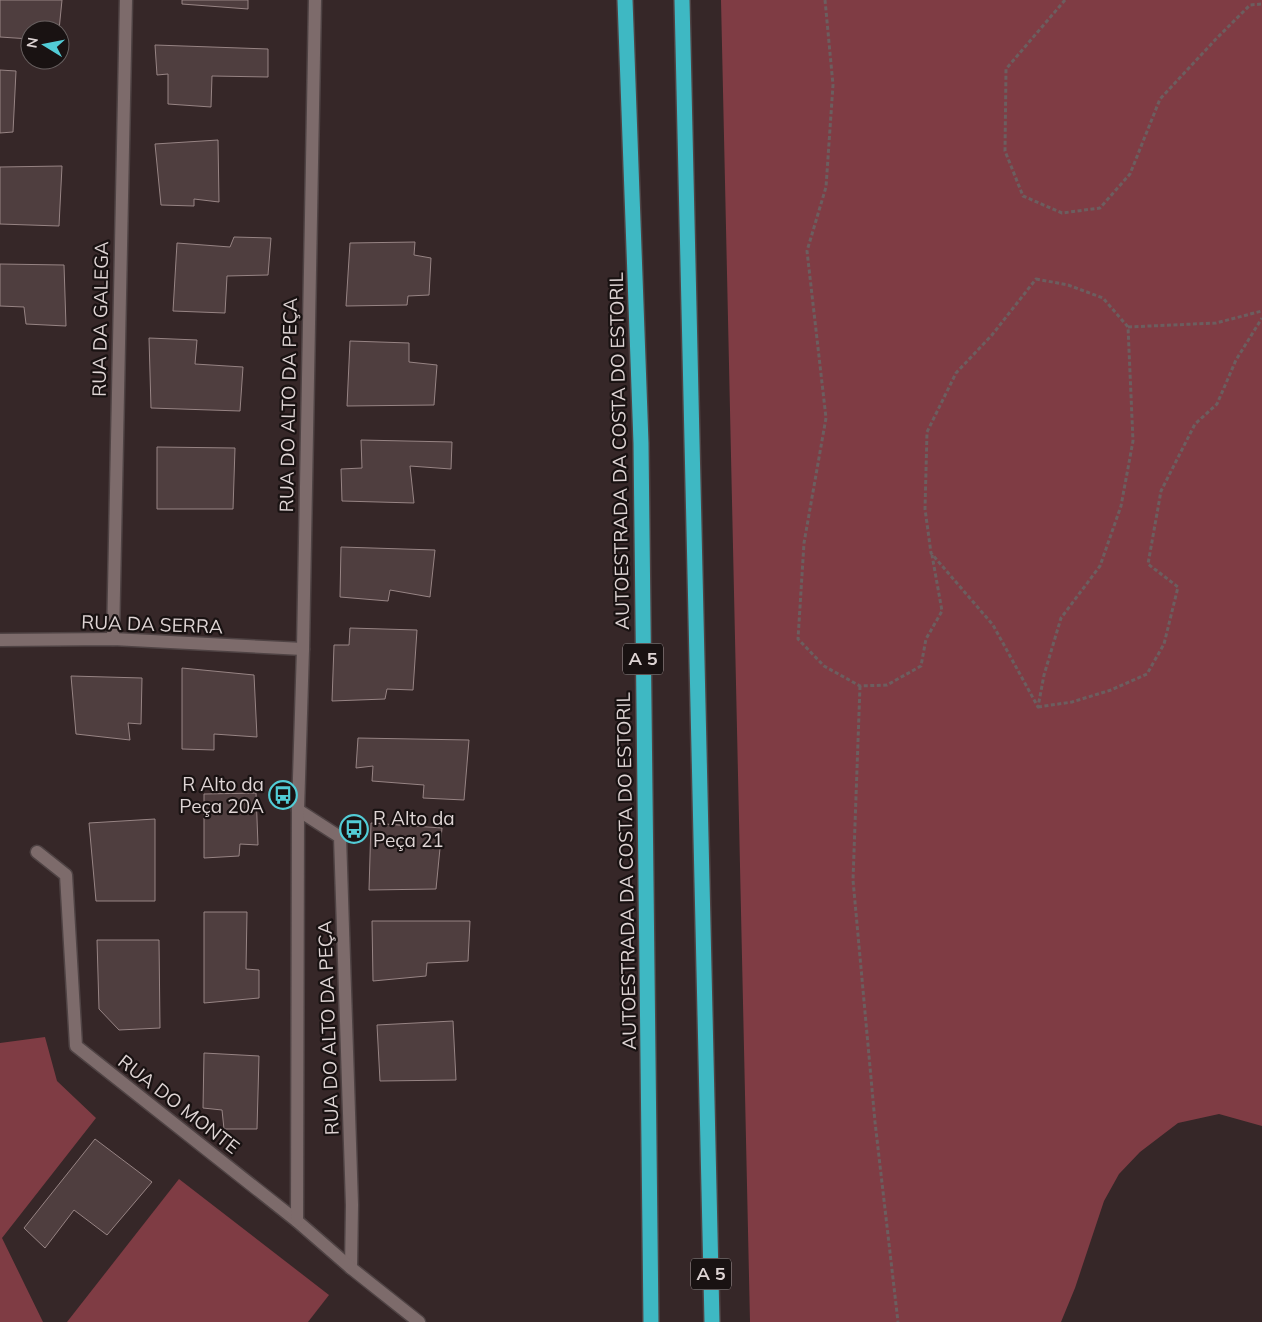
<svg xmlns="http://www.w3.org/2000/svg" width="1262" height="1322" viewBox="0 0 1262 1322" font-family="Mulish,sans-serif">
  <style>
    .green { fill: #7f3c44 }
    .building { fill: #4f3e3f; stroke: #978484 }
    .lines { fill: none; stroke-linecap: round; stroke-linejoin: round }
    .minor-casing { stroke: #4f4344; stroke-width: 15 }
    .highway-casing { stroke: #4f4344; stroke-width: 18 }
    .path { stroke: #6c5e5f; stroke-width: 3; stroke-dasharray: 4 2.5; stroke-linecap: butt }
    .minor { stroke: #7d6b6b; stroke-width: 12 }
    .highway { stroke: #3eb8c3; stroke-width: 15 }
    .labels { text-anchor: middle; stroke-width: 4.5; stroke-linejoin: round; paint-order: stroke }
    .shield { fill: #191212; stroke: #a39a9a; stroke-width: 1 }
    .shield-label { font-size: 18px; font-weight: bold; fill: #ded4d4 }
    .street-label { font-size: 19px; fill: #ded4d4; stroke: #191212 }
    .poi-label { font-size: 19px; fill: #ded4d4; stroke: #191212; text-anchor: end }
  </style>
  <rect width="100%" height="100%" fill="#362728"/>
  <g class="green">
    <path d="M 721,0 L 1262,0 L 1262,1126 L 1219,1114 L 1178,1123 L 1140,1152 L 1119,1174 L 1104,1201 L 1075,1288 L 1061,1322 L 750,1322 Z"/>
    <path d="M 45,1037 L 57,1081 L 96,1118 L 2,1238 L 43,1322 L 0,1322 L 0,1043 Z"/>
    <path d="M 179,1179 L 329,1295 L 308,1322 L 67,1322 Z"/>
  </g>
  <g class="building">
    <path d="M 0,0 L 62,0 L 59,30 L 30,30 L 30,39 L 0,37 Z"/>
    <path d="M 182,0 L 248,0 L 248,9 L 182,4 Z"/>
    <path d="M 155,45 L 268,49 L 268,77 L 212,76 L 211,107 L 168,104 L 168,74 L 157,75 Z"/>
    <path d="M 0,70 L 16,71 L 13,132 L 0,133 Z"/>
    <path d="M 218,140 L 219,202 L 194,199 L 194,206 L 161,205 L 155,144 Z"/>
    <path d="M 62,166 L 59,226 L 0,224 L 0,167 Z"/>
    <path d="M 234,237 L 271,238 L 268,275 L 227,276 L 225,313 L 173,311 L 177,243 L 230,247 Z"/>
    <path d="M 415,242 L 414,255 L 431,258 L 429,295 L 408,296 L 407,305 L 346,306 L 350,243 Z"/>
    <path d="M 0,264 L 64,265 L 66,326 L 26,324 L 24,307 L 0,306 Z"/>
    <path d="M 149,338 L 197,340 L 195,364 L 243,367 L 240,411 L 151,408 Z"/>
    <path d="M 350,341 L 409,343 L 409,362 L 437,365 L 434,405 L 347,406 Z"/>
    <path d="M 361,440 L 452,442 L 451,469 L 410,466 L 414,503 L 342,501 L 341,469 L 362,468 Z"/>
    <path d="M 157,447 L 235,448 L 233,509 L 157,509 Z"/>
    <path d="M 341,547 L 435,550 L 430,597 L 390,590 L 388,601 L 340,597 Z"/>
    <path d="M 350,628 L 417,630 L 413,690 L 387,689 L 385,699 L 332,701 L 334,645 L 349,645 Z"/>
    <path d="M 182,668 L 254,675 L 257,737 L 214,734 L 214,750 L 182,749 Z"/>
    <path d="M 71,676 L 142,678 L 141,724 L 128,723 L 130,740 L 76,734 Z"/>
    <path d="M 358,738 L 469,740 L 464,800 L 423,798 L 424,785 L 372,781 L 373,766 L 356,768 Z"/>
    <path d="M 256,793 L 258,845 L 240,844 L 239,856 L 204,858 L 204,794 Z"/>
    <path d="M 155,819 L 155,901 L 96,901 L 89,823 Z"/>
    <path d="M 371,823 L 442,828 L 436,889 L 369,890 Z"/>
    <path d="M 204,912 L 247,912 L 246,969 L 259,970 L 259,998 L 204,1003 Z"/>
    <path d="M 372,921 L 470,921 L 468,961 L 427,963 L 426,976 L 373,981 Z"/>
    <path d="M 97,940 L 159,940 L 160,1028 L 119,1030 L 99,1009 Z"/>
    <path d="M 453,1021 L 456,1080 L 380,1081 L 377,1025 Z"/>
    <path d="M 204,1053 L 259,1056 L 257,1129 L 224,1129 L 222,1110 L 203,1108 Z"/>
    <path d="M 95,1139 L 152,1182 L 107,1235 L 74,1210 L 45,1248 L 24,1228 Z"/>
  </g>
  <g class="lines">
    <defs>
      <g id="minor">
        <path d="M 113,639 L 126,0"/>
        <path d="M 0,640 L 113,639 L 303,649"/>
        <path d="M 298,810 L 340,837 L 352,1205 L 351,1268"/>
        <path d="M 37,852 L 66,875 L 76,1046 L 297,1221 L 351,1268 L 419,1322"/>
        <path d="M 297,1221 L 298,810 L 303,649 L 315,0"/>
      </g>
      <g id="highway">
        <path d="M 625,0 L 641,443 L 651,1322"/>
        <path d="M 682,0 L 712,1322"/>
      </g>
    </defs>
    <use href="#minor" class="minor-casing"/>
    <use href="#highway" class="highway-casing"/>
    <g class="path">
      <path d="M 825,0 L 833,85 L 826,187 L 807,251 L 826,418 L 804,543 L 798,639 L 824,666 L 860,686 L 887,685 L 921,666 L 926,639 L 942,611 L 932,555"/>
      <path d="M 1065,0 L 1006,69 L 1005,151 L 1023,196 L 1062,213 L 1100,208 L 1130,174 L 1160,99 L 1215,40 L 1250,5 L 1262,4"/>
      <path d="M 1036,279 L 1068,285 L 1103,298 L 1128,327 L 1133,441 L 1121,506 L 1100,566 L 1061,618 L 1044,675 L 1038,707 L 993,625 L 931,553 L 925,509 L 927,432 L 956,373 L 992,335 Z"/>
      <path d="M 1128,327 L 1216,323 L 1262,311"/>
      <path d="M 860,686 L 853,880 L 875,1122 L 898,1322"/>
      <path d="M 1038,707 L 1072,702 L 1111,690 L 1147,674 L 1164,644 L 1178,587 L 1148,564 L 1161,491 L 1195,424 L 1217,404 L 1236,360 L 1262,318"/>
    </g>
    <use href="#minor" class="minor"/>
    <use href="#highway" class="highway"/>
  </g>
  <defs>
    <symbol id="bus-ring" viewBox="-11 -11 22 22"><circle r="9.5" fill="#191212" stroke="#52ccd6" stroke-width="1.5"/><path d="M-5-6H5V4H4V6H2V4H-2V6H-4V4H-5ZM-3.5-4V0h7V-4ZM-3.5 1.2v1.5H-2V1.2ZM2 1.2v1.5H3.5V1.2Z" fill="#52ccd6"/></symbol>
  </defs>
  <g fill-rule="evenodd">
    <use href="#bus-ring" x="267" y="779" width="32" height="32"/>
    <use href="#bus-ring" x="338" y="813" width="32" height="32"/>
  </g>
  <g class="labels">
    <g class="shield">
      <rect x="623" y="643.5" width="40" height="31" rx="4"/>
      <rect x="691" y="1258.5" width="40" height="31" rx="4"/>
    </g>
    <g class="shield-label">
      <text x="643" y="665">A 5</text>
      <text x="711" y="1280">A 5</text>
    </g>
    <g class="street-label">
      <text transform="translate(100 319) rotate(-89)" y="7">RUA DA GALEGA</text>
      <text transform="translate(288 405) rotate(-89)" y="7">RUA DO ALTO DA PEÇA</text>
      <text transform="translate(619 451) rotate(-91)" y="7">AUTOESTRADA DA COSTA DO ESTORIL</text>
      <text transform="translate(152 624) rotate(2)" y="7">RUA DA SERRA</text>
      <text transform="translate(626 871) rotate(-91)" y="7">AUTOESTRADA DA COSTA DO ESTORIL</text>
      <text transform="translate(328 1028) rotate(-92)" y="7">RUA DO ALTO DA PEÇA</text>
      <text transform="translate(179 1104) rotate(38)" y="7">RUA DO MONTE</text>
    </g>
    <g class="poi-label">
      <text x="264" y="791">R Alto da<tspan x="264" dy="22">Peça 20A</tspan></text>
      <text x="373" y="825" text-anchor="start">R Alto da<tspan x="373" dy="22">Peça 21</tspan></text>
    </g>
  </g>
  <g transform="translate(45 45) rotate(280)"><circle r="24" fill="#191212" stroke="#686060"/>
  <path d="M0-4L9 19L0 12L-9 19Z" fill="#52ccd6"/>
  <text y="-8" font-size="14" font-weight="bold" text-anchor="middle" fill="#ded4d4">N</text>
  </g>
</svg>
